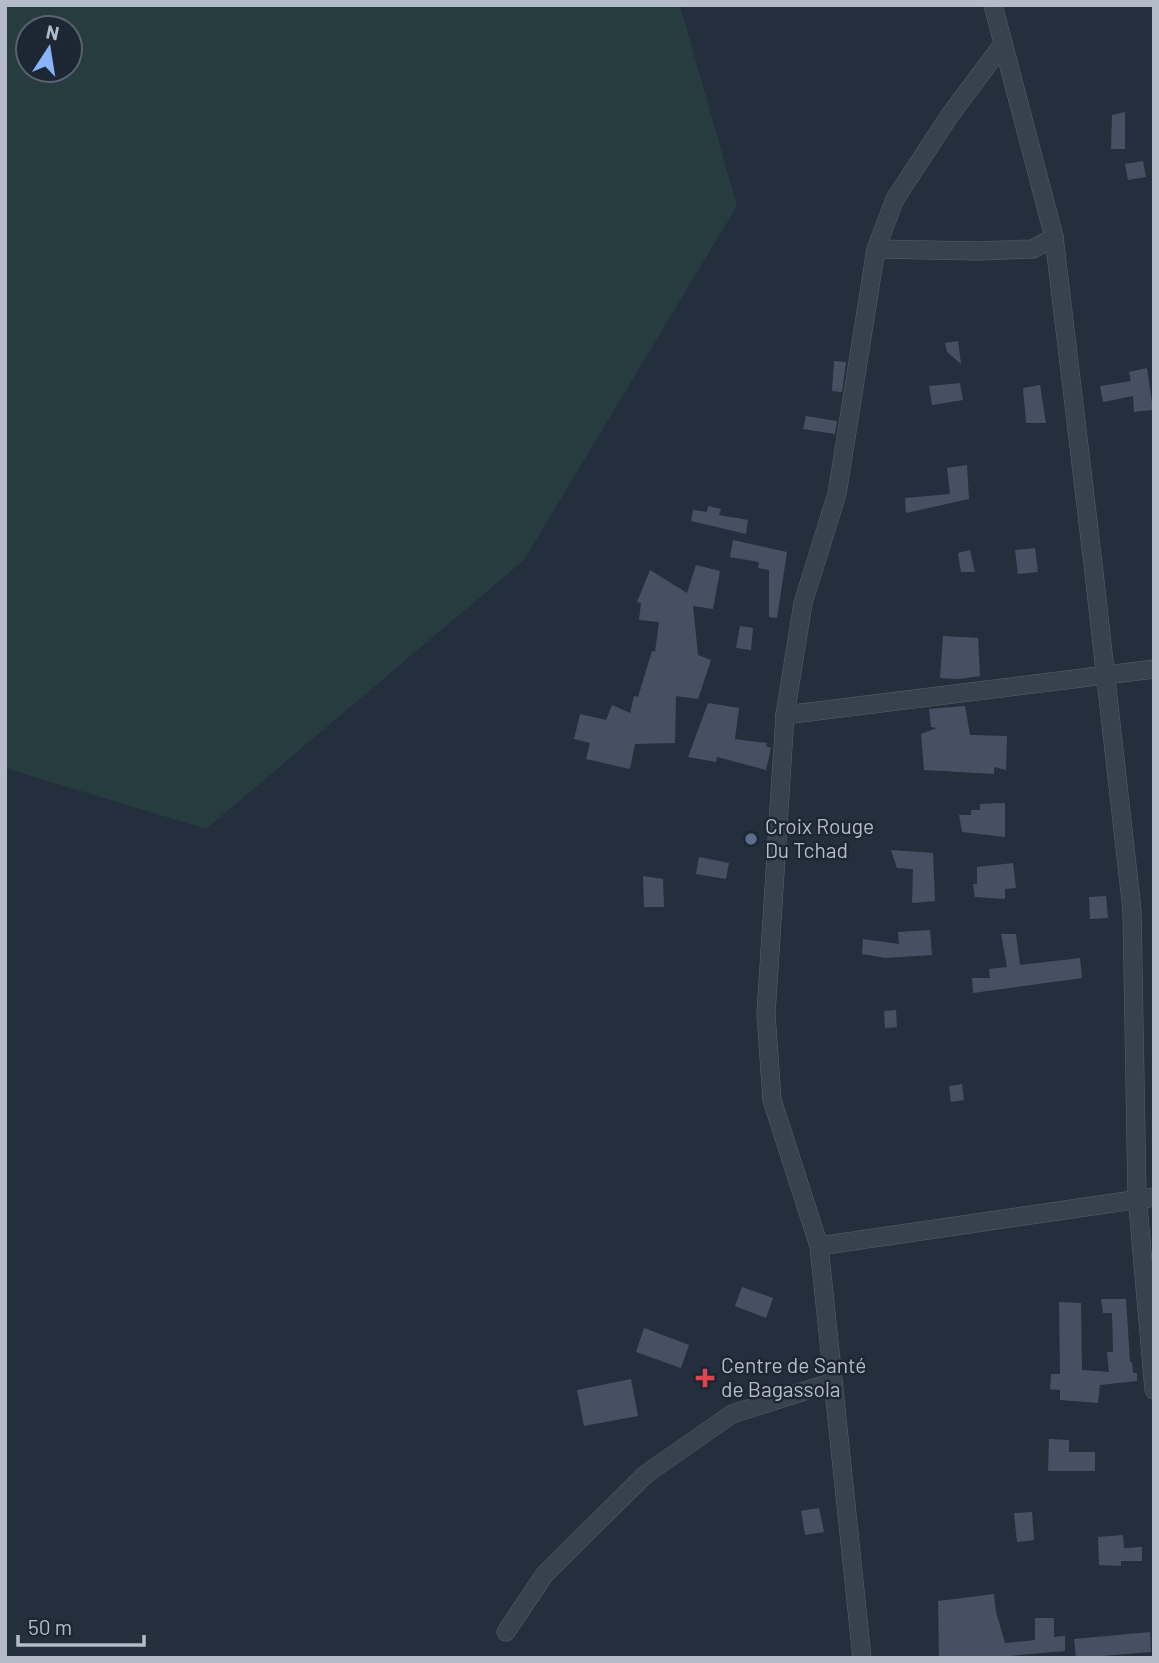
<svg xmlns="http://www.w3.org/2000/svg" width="1159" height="1663" viewBox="0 0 1159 1663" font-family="Barlow,sans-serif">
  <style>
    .green { fill: #263c3f; fill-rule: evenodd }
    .building { fill: #455162 }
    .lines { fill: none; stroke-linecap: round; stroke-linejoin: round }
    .minor-casing { stroke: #565f6c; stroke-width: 19 }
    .minor { stroke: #38414e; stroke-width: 18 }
    .service-dot { fill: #5c6f8a; stroke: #1d2633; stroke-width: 2.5 }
    .health-dot { fill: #e0444e; stroke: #1d2633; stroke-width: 2.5 }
    .labels { text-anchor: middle; stroke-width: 5; stroke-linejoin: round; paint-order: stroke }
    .poi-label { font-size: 21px; fill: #b4bcc9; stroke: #1d2633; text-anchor: start }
  </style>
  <rect width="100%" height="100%" fill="#242f3e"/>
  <path class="green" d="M 5,5 L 680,5 L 737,206 L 524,560 L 206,829 L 5,768 ZM 28,28 L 70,28 L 70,70 L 28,70 Z"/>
  <g class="building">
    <path d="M 1125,112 L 1125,149 L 1111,149 L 1112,115 Z"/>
    <path d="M 1143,161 L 1146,177 L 1128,180 L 1125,164 Z"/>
    <path d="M 958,341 L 961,364 L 947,352 L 945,343 Z"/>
    <path d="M 834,361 L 846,362 L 842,392 L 832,391 Z"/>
    <path d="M 1147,368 L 1153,410 L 1134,412 L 1133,396 L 1103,402 L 1100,386 L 1131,381 L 1129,372 Z"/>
    <path d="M 960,383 L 963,400 L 932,405 L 929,386 Z"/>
    <path d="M 1040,385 L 1046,423 L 1026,423 L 1023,388 Z"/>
    <path d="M 806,416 L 837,421 L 835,434 L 803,429 Z"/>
    <path d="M 967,465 L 969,499 L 906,513 L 905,498 L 950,494 L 947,468 Z"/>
    <path d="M 708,506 L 721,509 L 719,515 L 748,520 L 746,534 L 691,521 L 693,510 L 707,512 Z"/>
    <path d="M 733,540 L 787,552 L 777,618 L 769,617 L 769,570 L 758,568 L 759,562 L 730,557 Z"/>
    <path d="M 1035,548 L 1038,572 L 1018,574 L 1015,550 Z"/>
    <path d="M 970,550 L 975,572 L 961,572 L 958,553 Z"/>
    <path d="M 696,565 L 720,571 L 713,609 L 693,606 L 698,655 L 711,660 L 698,699 L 676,696 L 675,743 L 635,744 L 630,769 L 586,759 L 590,743 L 574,739 L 580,714 L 606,720 L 612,705 L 630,713 L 634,696 L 638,697 L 652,651 L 655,652 L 659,622 L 639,620 L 641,603 L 637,602 L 650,570 L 687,593 Z"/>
    <path d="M 740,626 L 753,628 L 751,650 L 736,648 Z"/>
    <path d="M 943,636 L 978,638 L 980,676 L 959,679 L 940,678 Z"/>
    <path d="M 708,703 L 739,708 L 735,739 L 767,743 L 766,746 L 771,748 L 766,770 L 717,757 L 716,762 L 688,757 Z"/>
    <path d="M 965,706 L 970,735 L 1007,736 L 1006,770 L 994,767 L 994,774 L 924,770 L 921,734 L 937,728 L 931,727 L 929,709 Z"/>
    <path d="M 1005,803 L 1005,837 L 962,832 L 959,815 L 971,815 L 971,810 L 980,810 L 980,804 Z"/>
    <path d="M 891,850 L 933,853 L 935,901 L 912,903 L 913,869 L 897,868 Z"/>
    <path d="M 699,857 L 729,863 L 726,879 L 696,874 Z"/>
    <path d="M 1013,863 L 1016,888 L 1005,889 L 1005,899 L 975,897 L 973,884 L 977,884 L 977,867 Z"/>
    <path d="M 643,876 L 663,879 L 664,907 L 644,907 Z"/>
    <path d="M 1106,896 L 1108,918 L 1090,919 L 1089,897 Z"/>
    <path d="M 930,930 L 932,955 L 885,958 L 862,954 L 863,939 L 899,944 L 898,932 Z"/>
    <path d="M 1001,934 L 1016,934 L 1020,965 L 1080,958 L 1082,978 L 973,993 L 972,978 L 990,978 L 989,969 L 1007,967 Z"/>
    <path d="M 896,1010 L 897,1027 L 885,1028 L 884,1011 Z"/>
    <path d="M 962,1084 L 964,1100 L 951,1102 L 949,1086 Z"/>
    <path d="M 742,1287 L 773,1298 L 766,1318 L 735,1306 Z"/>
    <path d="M 1101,1299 L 1126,1299 L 1130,1362 L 1132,1362 L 1133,1373 L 1137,1373 L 1137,1381 L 1100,1385 L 1098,1403 L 1060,1400 L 1060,1390 L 1050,1389 L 1051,1374 L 1060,1374 L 1059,1302 L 1081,1303 L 1082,1370 L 1109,1372 L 1107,1352 L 1113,1352 L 1112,1313 L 1103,1313 Z"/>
    <path d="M 644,1328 L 689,1345 L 681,1368 L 636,1352 Z"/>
    <path d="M 631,1379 L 638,1416 L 584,1426 L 577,1390 Z"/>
    <path d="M 1049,1439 L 1069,1440 L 1069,1452 L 1095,1452 L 1095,1471 L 1048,1471 Z"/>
    <path d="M 819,1508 L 824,1532 L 805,1535 L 801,1511 Z"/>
    <path d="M 1032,1512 L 1034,1540 L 1017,1542 L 1014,1513 Z"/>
    <path d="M 1123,1535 L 1124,1548 L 1142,1547 L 1142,1561 L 1121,1561 L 1121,1566 L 1099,1565 L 1098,1537 Z"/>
    <path d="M 994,1594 L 996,1612 L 1005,1643 L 1035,1640 L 1035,1618 L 1054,1618 L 1054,1637 L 1065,1636 L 1065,1651 L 986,1658 L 939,1658 L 938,1601 Z"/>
    <path d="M 1150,1632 L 1151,1652 L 1076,1658 L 1074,1639 Z"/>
  </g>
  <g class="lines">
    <defs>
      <g id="minor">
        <path d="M 993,5 L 1054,237 L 1093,564 L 1132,910 L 1137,1195 L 1154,1390"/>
        <path d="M 876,249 L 978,251 L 1033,249 L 1054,237"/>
        <path d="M 785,715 L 1154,669"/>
        <path d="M 819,1246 L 1154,1197"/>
        <path d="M 506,1632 L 545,1574 L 646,1474 L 732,1414 L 833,1382"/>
        <path d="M 862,1658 L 819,1246 L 772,1100 L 766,1014 L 785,715 L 803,603 L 837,494 L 876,249 L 895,199 L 950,115 L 1003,44"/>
      </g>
    </defs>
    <use href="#minor" class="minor-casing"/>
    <use href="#minor" class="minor"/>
  </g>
  <circle class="service-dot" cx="751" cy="839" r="7"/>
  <path class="health-dot" d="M701.5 1367.5h7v7h7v7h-7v7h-7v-7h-7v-7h7z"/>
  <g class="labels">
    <g class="poi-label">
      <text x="765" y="834">Croix Rouge<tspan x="765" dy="24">Du Tchad</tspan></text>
      <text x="721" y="1373">Centre de Santé<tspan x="721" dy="24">de Bagassola</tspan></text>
    </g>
  </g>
  <rect width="1159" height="1663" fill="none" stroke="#b4bcc9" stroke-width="14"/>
  <g transform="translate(49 49) rotate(12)"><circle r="33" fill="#1d2633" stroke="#59626f" stroke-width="2"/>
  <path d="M0-5L12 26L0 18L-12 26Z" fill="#8ab4f8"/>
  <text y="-10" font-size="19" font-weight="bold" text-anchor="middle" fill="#b4bcc9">N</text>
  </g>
  <path d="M18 1635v10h126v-10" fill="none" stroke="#b4bcc9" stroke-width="3.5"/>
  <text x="28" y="1635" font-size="21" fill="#b4bcc9" stroke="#1d2633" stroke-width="5" paint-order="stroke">50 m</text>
</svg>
